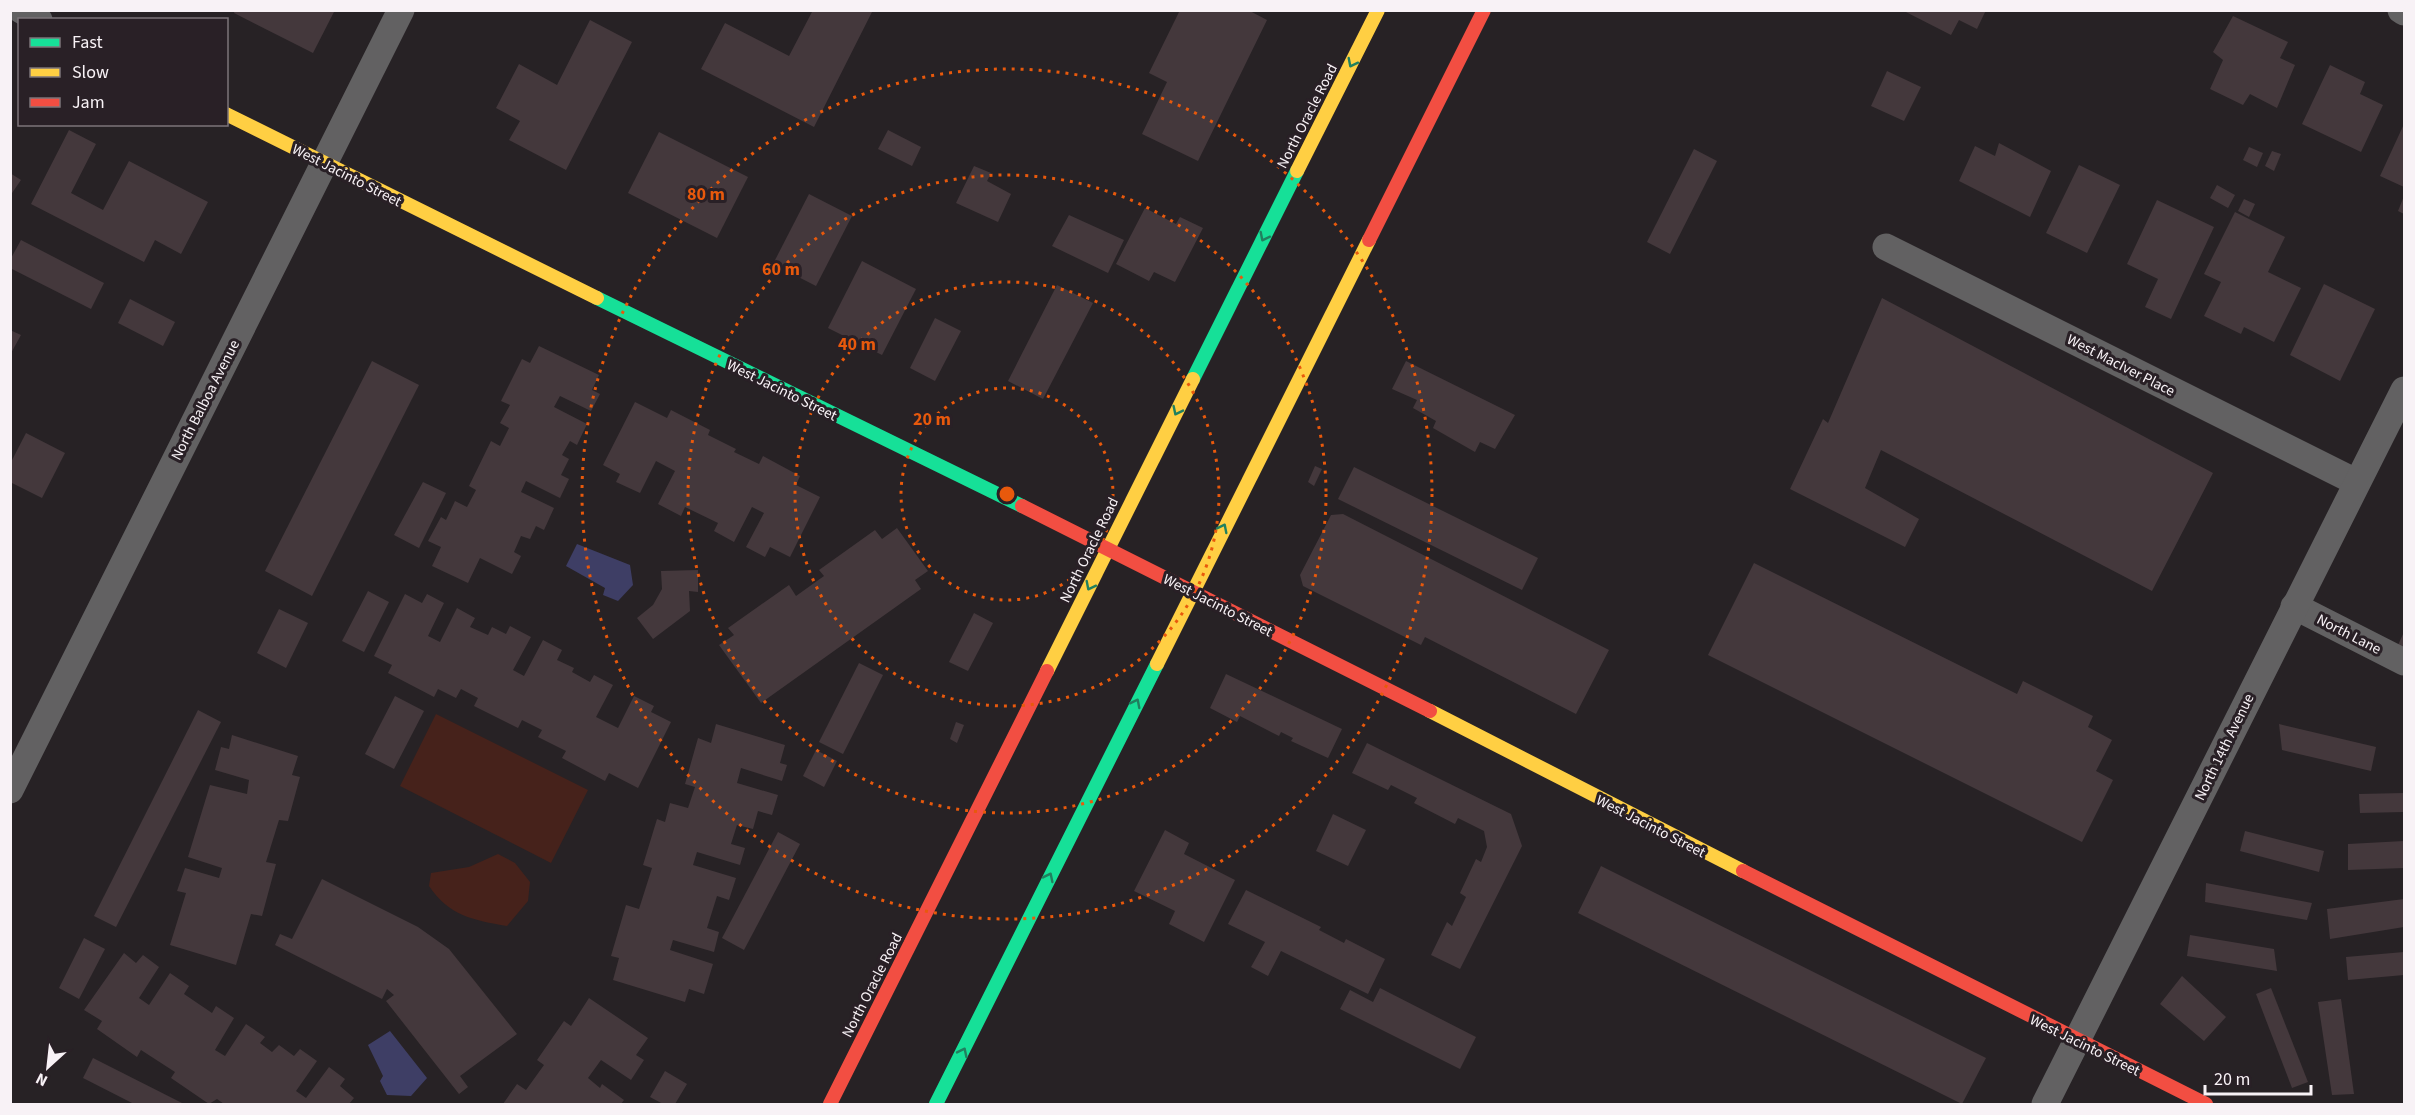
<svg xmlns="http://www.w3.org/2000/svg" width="2415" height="1115" viewBox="0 0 2415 1115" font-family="'Source Sans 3',sans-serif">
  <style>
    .green { fill: #46221b }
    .water { fill: #3e3e65 }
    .building { fill: #44383c }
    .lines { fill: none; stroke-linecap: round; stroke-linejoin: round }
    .street { stroke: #626162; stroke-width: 27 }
    .fast { stroke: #16e098; stroke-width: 14 }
    .slow { stroke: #ffcf43; stroke-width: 14 }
    .jam { stroke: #f24e42; stroke-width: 14 }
    .oneway { stroke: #20805f }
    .ring { fill: none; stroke: #e8590c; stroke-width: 3; stroke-dasharray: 3 6 }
    .labels { text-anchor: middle; stroke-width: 6; stroke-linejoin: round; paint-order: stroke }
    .street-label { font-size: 15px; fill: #f8f2f6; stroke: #292026 }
    .centre { fill: #e8590c; stroke: #292026; stroke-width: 3 }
    .ring-label { font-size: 18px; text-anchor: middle; font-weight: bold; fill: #e8590c; stroke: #292026; stroke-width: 6; stroke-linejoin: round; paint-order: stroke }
  </style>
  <rect width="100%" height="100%" fill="#272225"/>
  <g class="green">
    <path d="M 436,714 L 588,790 L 551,863 L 400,786 Z"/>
    <path d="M 498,854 L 515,863 L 530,882 L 528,901 L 507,926 C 473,920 449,916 429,886 L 431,873 L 469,867 Z"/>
  </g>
  <g class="water">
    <path d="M 577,544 L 630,565 L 633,585 L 618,601 L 603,595 L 605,588 L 566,566 Z"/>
    <path d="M 390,1031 L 427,1078 L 411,1096 L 387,1095 L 380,1081 L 383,1076 L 368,1045 Z"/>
  </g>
  <g class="building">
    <path d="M 235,10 L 335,10 L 313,53 L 234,13 Z"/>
    <path d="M 813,10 L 873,10 L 814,127 L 701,69 L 725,23 L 789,56 Z"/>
    <path d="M 1180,10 L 1248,10 L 1267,20 L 1198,161 L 1142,134 L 1167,82 L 1149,73 Z"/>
    <path d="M 1902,10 L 1986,10 L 1977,29 L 1959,20 L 1951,35 Z"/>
    <path d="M 2233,16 L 2288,42 L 2280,58 L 2295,65 L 2277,108 L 2250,94 L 2243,105 L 2210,89 L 2223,60 L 2213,52 Z"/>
    <path d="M 590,20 L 632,42 L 566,170 L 509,140 L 520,121 L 496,108 L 519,64 L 557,85 Z"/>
    <path d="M 2330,65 L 2365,82 L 2360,94 L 2383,105 L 2361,152 L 2302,124 Z"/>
    <path d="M 1887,71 L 1921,87 L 1904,121 L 1871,106 Z"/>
    <path d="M 2404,124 L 2404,187 L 2380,176 Z"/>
    <path d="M 69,130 L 96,144 L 71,193 L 103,210 L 129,161 L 208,202 L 181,254 L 155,240 L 144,262 L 31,204 Z"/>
    <path d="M 888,130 L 921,147 L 912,166 L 878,149 Z"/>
    <path d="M 659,132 L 748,177 L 717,238 L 628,193 Z"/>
    <path d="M 1999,143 L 2051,171 L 2030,217 L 1959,181 L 1975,146 L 1995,156 Z"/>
    <path d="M 2249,147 L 2263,153 L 2257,167 L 2243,160 Z"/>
    <path d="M 1694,149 L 1717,161 L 1670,254 L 1647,242 Z"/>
    <path d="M 2272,151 L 2281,154 L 2274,171 L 2265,166 Z"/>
    <path d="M 2079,165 L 2120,185 L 2087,253 L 2046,233 Z"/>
    <path d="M 974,166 L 991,173 L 987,181 L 1011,194 L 998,222 L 956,203 Z"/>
    <path d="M 10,173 L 21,180 L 10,196 Z"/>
    <path d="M 2217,185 L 2235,195 L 2228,208 L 2210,198 Z"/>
    <path d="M 809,194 L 852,216 L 816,286 L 773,264 Z"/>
    <path d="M 2404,196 L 2404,214 L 2398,211 Z"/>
    <path d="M 2244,199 L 2255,204 L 2249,217 L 2238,211 Z"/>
    <path d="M 2157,200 L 2214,227 L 2171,319 L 2145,307 L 2158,279 L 2127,264 Z"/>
    <path d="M 1145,208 L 1176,224 L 1180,217 L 1203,228 L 1175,282 L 1154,272 L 1149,281 L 1116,264 Z"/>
    <path d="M 2235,212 L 2285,237 L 2268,272 L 2301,288 L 2274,342 L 2244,327 L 2241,334 L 2204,316 L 2221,282 L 2204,274 Z"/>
    <path d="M 1069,215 L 1124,240 L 1108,273 L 1052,246 Z"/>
    <path d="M 21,240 L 104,283 L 91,309 L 10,268 L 10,260 Z"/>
    <path d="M 862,261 L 916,289 L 882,355 L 828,328 Z"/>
    <path d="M 2324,284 L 2375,309 L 2340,381 L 2290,355 Z"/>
    <path d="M 1057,285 L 1093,303 L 1043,399 L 1008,381 Z"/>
    <path d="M 1882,298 L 2213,473 L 2152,591 L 1881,450 L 1865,488 L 1919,519 L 1905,547 L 1790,489 L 1823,419 L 1828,423 Z"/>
    <path d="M 130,299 L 175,322 L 163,346 L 118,323 Z"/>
    <path d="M 935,318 L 961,331 L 935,381 L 910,368 Z"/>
    <path d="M 10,330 L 21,335 L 10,355 Z"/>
    <path d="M 539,346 L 599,375 L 592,390 L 600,394 L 591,411 L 560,396 L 554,407 L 587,424 L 577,445 L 570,441 L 562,455 L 569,459 L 561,475 L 569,479 L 560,498 L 526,481 L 521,492 L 554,508 L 544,530 L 536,526 L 530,539 L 521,536 L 514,552 L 521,556 L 512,574 L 480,558 L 468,583 L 432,566 L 441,547 L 428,541 L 441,517 L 446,520 L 455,501 L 467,507 L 476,490 L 469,486 L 491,441 L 500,446 L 509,428 L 500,423 L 510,405 L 501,401 L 522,359 L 530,363 Z"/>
    <path d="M 372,361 L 419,385 L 312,596 L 265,571 Z"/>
    <path d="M 1406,361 L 1515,415 L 1495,449 L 1480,442 L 1475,452 L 1433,428 L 1436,421 L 1413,408 L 1417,400 L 1392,389 Z"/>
    <path d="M 635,402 L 667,418 L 671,410 L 710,430 L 708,435 L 736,449 L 734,452 L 759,464 L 763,456 L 800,476 L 796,485 L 820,497 L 790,557 L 770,547 L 765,557 L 746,547 L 764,513 L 752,507 L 734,542 L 714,531 L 718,523 L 685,507 L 681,516 L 658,504 L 675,471 L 656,461 L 640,493 L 616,482 L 620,474 L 603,465 Z"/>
    <path d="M 26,433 L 65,453 L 42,498 L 10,482 L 10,464 Z"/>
    <path d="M 1315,466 L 1322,469 L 1314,486 L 1308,482 Z"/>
    <path d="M 1354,467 L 1538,558 L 1522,590 L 1338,499 Z"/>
    <path d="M 423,482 L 446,493 L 419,548 L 394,535 Z"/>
    <path d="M 1343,514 L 1609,650 L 1576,714 L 1425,637 L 1421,645 L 1303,586 L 1300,575 L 1331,515 Z"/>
    <path d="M 897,528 L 928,571 L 915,580 L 921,589 L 761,703 L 719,645 L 734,635 L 728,628 L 789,585 L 796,596 L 824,576 L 819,570 L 875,530 L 882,539 Z"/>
    <path d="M 1754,563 L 2017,694 L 2023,681 L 2093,716 L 2088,727 L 2112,740 L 2096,771 L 2113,780 L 2082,842 L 1708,655 Z"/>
    <path d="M 698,570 L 698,592 L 689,591 L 690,611 L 653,639 L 637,618 L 653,605 L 662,589 L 661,571 Z"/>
    <path d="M 368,591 L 389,602 L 364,652 L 342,641 Z"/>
    <path d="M 405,594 L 422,603 L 427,594 L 444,603 L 428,636 L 440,642 L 457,608 L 475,618 L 470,627 L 488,635 L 492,627 L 506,634 L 510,626 L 531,637 L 513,670 L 524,676 L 543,640 L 562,650 L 557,660 L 574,668 L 572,672 L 590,682 L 594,675 L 613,685 L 596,717 L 618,728 L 634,696 L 654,706 L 651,712 L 671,722 L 638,788 L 609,773 L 605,781 L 562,758 L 566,751 L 538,737 L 542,730 L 522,720 L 518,728 L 474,706 L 478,698 L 461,689 L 456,698 L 438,689 L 434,697 L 388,673 L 392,665 L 374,656 Z"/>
    <path d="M 279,609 L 308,623 L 286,668 L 257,653 Z"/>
    <path d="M 974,613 L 993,623 L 968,671 L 949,662 Z"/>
    <path d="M 2404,632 L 2404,648 L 2398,645 Z"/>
    <path d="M 859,663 L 883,675 L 843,754 L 819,742 Z"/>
    <path d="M 1226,674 L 1342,729 L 1328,758 L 1291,741 L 1293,738 L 1281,732 L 1279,736 L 1240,716 L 1237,722 L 1210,708 Z"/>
    <path d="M 395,696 L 424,711 L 394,769 L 365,754 Z"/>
    <path d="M 198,710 L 221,722 L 116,927 L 94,916 Z"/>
    <path d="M 956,722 L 964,725 L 957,743 L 950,739 Z"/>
    <path d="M 716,724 L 785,745 L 780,763 L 787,765 L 782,781 L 741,768 L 737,783 L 778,795 L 772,815 L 758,811 L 753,829 L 737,825 L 731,844 L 745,848 L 740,865 L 697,852 L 693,865 L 736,878 L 729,900 L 717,896 L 707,928 L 719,932 L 714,952 L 673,940 L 670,950 L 713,964 L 704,994 L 689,989 L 685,1002 L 613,980 L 619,958 L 611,956 L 626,905 L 639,909 L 652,868 L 643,865 L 657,819 L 665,822 L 670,803 L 688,808 L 695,787 L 685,784 L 698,738 L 711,743 Z"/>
    <path d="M 2279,724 L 2376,747 L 2371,771 L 2282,750 Z"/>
    <path d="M 232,735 L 298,756 L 292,775 L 300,777 L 288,821 L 279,820 L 266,862 L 276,864 L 262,916 L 251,914 L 236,965 L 170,945 L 186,893 L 177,891 L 185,868 L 219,878 L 222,868 L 188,857 L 210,785 L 247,794 L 249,780 L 215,770 L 221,747 L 229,749 Z"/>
    <path d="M 1367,743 L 1511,814 L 1522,846 L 1460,969 L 1431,955 L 1447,922 L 1452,926 L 1466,897 L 1460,893 L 1476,859 L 1481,862 L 1487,847 L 1484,831 L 1458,818 L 1455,824 L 1414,803 L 1417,798 L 1391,785 L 1388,790 L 1352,773 Z"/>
    <path d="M 816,750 L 837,761 L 824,787 L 803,776 Z"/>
    <path d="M 2404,793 L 2404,812 L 2360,813 L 2359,794 Z"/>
    <path d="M 1333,814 L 1366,830 L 1348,866 L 1316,851 Z"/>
    <path d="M 1165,830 L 1189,843 L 1184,854 L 1235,880 L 1204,942 L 1169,924 L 1175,911 L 1134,891 Z"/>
    <path d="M 2245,831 L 2324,851 L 2319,872 L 2240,851 Z"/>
    <path d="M 778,832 L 800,844 L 744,950 L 722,938 Z"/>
    <path d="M 2404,841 L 2404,868 L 2348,870 L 2348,844 Z"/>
    <path d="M 1601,866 L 1986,1058 L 1962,1104 L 1578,913 Z"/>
    <path d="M 322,879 L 418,927 L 449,949 L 517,1034 L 460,1076 L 468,1087 L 459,1094 L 386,1001 L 394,995 L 387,989 L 382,999 L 275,945 L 280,934 L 292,939 Z"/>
    <path d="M 2206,883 L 2312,903 L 2307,920 L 2205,902 Z"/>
    <path d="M 1246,890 L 1321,927 L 1319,930 L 1344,943 L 1346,939 L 1385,959 L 1368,994 L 1281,951 L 1268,976 L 1251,967 L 1265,942 L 1228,924 Z"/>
    <path d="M 2404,899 L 2404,927 L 2330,939 L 2327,909 Z"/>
    <path d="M 2190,935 L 2274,949 L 2277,971 L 2187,956 Z"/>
    <path d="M 84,938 L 105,949 L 79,999 L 59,988 Z"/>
    <path d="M 2404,952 L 2404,975 L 2348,980 L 2346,957 Z"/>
    <path d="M 124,953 L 136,963 L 143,955 L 159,967 L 139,998 L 149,1005 L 170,973 L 189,986 L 184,994 L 212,1013 L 216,1006 L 234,1018 L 215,1050 L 225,1056 L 246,1024 L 265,1037 L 260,1043 L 272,1052 L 279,1045 L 294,1056 L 300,1049 L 317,1061 L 296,1091 L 306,1098 L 329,1067 L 345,1079 L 340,1086 L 354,1098 L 349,1104 L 224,1104 L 217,1099 L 209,1104 L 171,1078 L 175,1072 L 141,1050 L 137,1057 L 97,1029 L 102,1021 L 84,1010 Z"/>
    <path d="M 2182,976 L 2226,1017 L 2204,1041 L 2160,1004 Z"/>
    <path d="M 1380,988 L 1476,1037 L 1460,1069 L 1340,1009 L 1350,990 L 1373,1002 Z"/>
    <path d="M 2271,988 L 2308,1082 L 2292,1088 L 2256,994 Z"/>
    <path d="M 589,998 L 648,1038 L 636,1055 L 644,1060 L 631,1080 L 601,1060 L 588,1078 L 600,1088 L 602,1084 L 624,1100 L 621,1104 L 503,1104 L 517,1084 L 526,1090 L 544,1065 L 537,1060 L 564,1021 L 571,1026 Z"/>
    <path d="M 2341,999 L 2354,1094 L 2332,1095 L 2318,1002 Z"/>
    <path d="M 93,1058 L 184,1104 L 134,1104 L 83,1078 Z"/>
    <path d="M 665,1071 L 687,1084 L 675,1104 L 663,1104 L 650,1097 Z"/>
  </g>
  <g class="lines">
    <g class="street">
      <path d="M 21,10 L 39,20"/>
      <path d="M 2401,10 L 2404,12"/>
      <path d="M 1886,247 L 2356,482"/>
      <path d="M 2294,606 L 2404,662"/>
      <path d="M 10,790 L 401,10"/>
      <path d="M 2045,1104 L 2404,390"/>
    </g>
    <g class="fast">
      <path d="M 597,298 L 1022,506"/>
      <path d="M 1193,379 L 1297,171"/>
      <path d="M 936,1104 L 1157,664"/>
    </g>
    <g class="slow">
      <path d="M 226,114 L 597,298"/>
      <path d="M 1297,171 L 1378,10"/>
      <path d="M 1157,664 L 1369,240"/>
      <path d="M 1047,671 L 1193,379"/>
      <path d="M 1430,711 L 1743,871"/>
    </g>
    <g class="jam">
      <path d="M 1369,240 L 1484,10"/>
      <path d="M 1022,506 L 1430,711"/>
      <path d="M 1743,871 L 2206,1104"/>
      <path d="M 830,1104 L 1047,671"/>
    </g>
  </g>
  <defs><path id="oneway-chevron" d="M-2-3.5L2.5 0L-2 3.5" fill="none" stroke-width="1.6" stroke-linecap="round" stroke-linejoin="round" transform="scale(1.5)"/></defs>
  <g class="oneway">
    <use href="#oneway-chevron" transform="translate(1352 63) rotate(117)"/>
    <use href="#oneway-chevron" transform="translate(1264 237) rotate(117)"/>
    <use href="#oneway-chevron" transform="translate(1177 411) rotate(116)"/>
    <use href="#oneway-chevron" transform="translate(1223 528) rotate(-63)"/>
    <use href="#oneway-chevron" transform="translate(1090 586) rotate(117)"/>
    <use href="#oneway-chevron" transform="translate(1136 703) rotate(-63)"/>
    <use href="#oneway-chevron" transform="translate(1049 877) rotate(-64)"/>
    <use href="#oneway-chevron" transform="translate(963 1052) rotate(-64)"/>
  </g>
  <g class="ring">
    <circle cx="1007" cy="494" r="106"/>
    <circle cx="1007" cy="494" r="212"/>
    <circle cx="1007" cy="494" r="319"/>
    <circle cx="1007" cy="494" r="425"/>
  </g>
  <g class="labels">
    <g class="street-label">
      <text transform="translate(1307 116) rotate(-63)" y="5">North Oracle Road</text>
      <text transform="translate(347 175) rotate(27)" y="5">West Jacinto Street</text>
      <text transform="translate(2121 365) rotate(27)" y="5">West MacIver Place</text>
      <text transform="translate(782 390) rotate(26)" y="5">West Jacinto Street</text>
      <text transform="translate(205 400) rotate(-63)" y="5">North Balboa Avenue</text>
      <text transform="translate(1089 550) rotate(-64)" y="5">North Oracle Road</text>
      <text transform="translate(1218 605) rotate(27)" y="5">West Jacinto Street</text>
      <text transform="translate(2349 634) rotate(27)" y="5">North Lane</text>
      <text transform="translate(2224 747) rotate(-64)" y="5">North 14th Avenue</text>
      <text transform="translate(1651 826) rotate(27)" y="5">West Jacinto Street</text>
      <text transform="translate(872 985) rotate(-63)" y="5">North Oracle Road</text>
      <text transform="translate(2085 1045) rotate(26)" y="5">West Jacinto Street</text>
    </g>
  </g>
  <circle cx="1007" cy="494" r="9" class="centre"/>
  <g class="ring-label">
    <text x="706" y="200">80 m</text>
    <text x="781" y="275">60 m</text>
    <text x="857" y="350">40 m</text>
    <text x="932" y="425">20 m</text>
  </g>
  <rect width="2415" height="1115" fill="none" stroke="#f8f2f6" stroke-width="24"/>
  <rect x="18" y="18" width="210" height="108" fill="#292026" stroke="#7c7479" stroke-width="1.5"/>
  <rect x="30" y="38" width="30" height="9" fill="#16e098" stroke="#7c7479" stroke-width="1.5"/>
  <text x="72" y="48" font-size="18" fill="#f8f2f6">Fast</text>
  <rect x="30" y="68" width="30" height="9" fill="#ffcf43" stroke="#7c7479" stroke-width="1.5"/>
  <text x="72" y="78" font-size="18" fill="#f8f2f6">Slow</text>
  <rect x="30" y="98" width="30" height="9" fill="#f24e42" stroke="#7c7479" stroke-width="1.5"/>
  <text x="72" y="108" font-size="18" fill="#f8f2f6">Jam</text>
  <g transform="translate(48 1067) rotate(207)" stroke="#292026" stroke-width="4.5" paint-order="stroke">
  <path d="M0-4.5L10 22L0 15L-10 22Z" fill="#f8f2f6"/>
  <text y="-9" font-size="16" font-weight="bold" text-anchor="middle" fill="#f8f2f6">N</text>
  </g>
  <path d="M2205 1085v9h106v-9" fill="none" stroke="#f8f2f6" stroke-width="3"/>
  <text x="2214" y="1085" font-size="18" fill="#f8f2f6" stroke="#292026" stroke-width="4.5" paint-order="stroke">20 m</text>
</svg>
